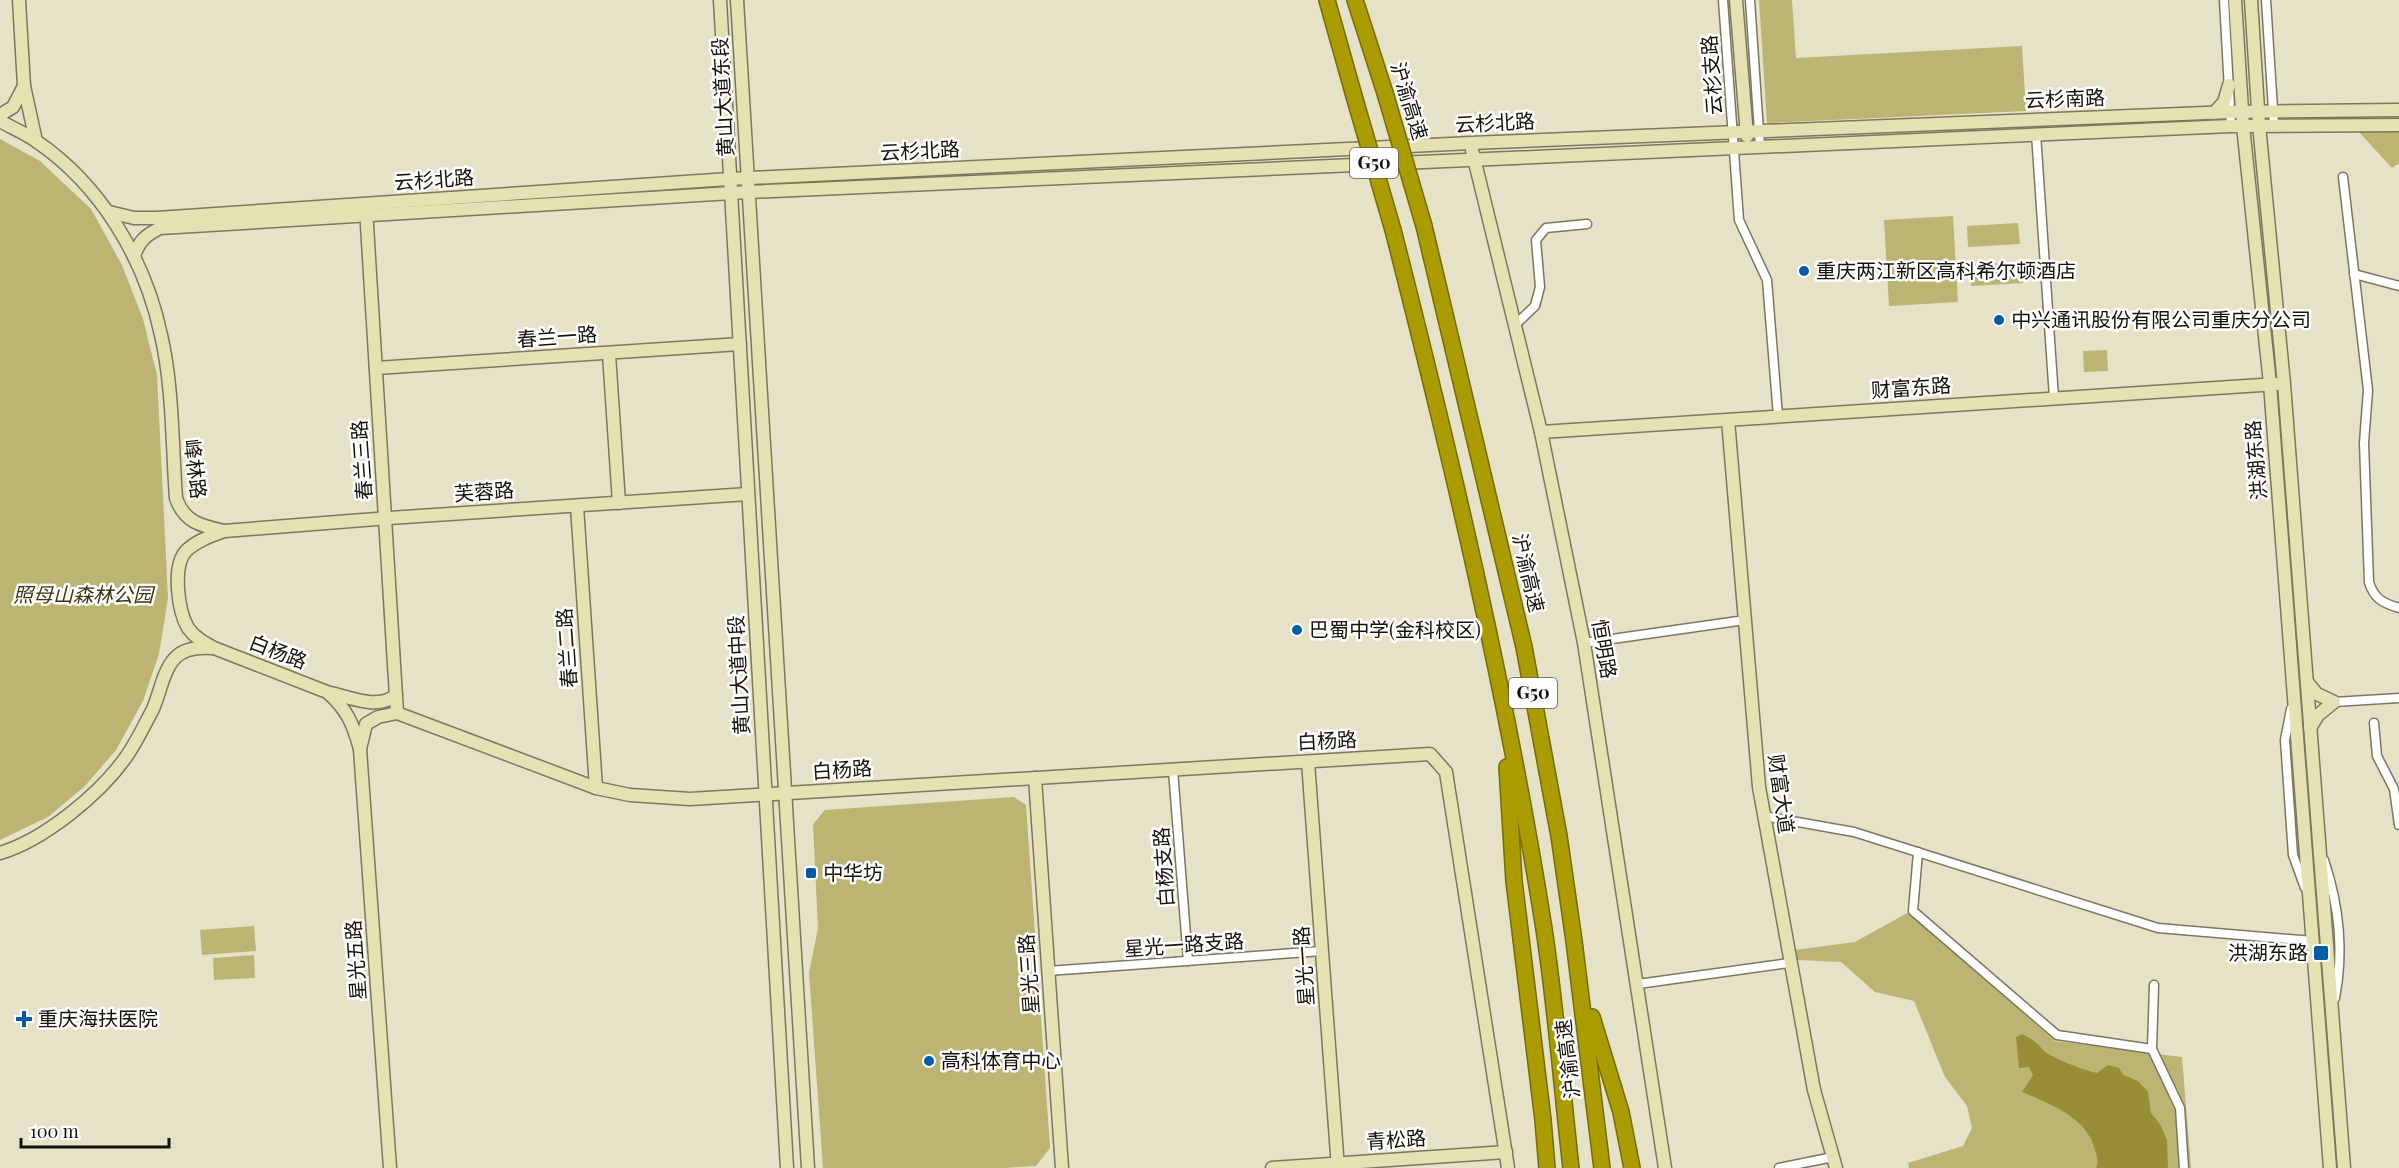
<svg xmlns="http://www.w3.org/2000/svg" width="2399" height="1168" viewBox="0 0 2399 1168" font-family="'Playfair Display','Noto Sans SC',serif">
  <style>
    .green { fill: #bcb472 }
    .water { fill: #988e35 }
    .lines { fill: none; stroke-linecap: round; stroke-linejoin: round }
    .street-casing { stroke: #7b785f; stroke-width: 11 }
    .secondary-casing { stroke: #7b785f; stroke-width: 15 }
    .highway-casing { stroke: #766c03; stroke-width: 18 }
    .street { stroke: #fff; stroke-width: 8 }
    .secondary { stroke: #e6e1b2; stroke-width: 12 }
    .highway { stroke: #aa9c00; stroke-width: 15 }
    .highway-bridge-casing { stroke: #766c03; stroke-width: 18; stroke-linecap: butt }
    .highway-bridge { stroke: #aa9c00; stroke-width: 15 }
    .poi-dot { fill: #005ba9; stroke: #fff; stroke-width: 2 }
    .labels { text-anchor: middle; stroke-width: 5; stroke-linejoin: round; paint-order: stroke }
    .shield { fill: #fff; stroke: #5a5953; stroke-width: 1.5 }
    .shield-label { font-size: 18px; font-weight: bold; fill: #141209 }
    .street-label { font-size: 20px; fill: #141209; stroke: #fff }
    .poi-label { font-size: 20px; fill: #141209; stroke: #fff; text-anchor: start }
    .park-label { font-size: 20px; font-style: italic; fill: #3a3610; stroke: #fff }
  </style>
  <rect width="100%" height="100%" fill="#e5e2c7"/>
  <g class="green">
    <path d="M 1759,0 L 1792,0 L 1796,58 L 2022,46 L 2026,111 L 1767,123 Z"/>
    <path d="M 2359,132 L 2399,132 L 2399,163 L 2392,168 Z"/>
    <path d="M 0,139 L 40,161 L 91,209 L 122,265 L 143,319 L 157,375 L 168,598 L 159,654 L 143,701 L 116,750 L 85,786 L 48,817 L 0,840 Z"/>
    <path d="M 1953,216 L 1958,302 L 1889,306 L 1884,220 Z"/>
    <path d="M 2018,223 L 2020,244 L 1968,247 L 1967,226 Z"/>
    <path d="M 2021,262 L 2023,283 L 1971,286 L 1970,265 Z"/>
    <path d="M 2107,350 L 2108,371 L 2084,372 L 2083,351 Z"/>
    <path d="M 1014,797 L 1026,805 L 1050,1148 L 1036,1166 L 1003,1168 L 823,1168 L 809,973 L 818,928 L 813,824 L 825,810 Z"/>
    <path d="M 1909,912 L 2055,1041 L 2182,1057 L 2191,1168 L 1909,1168 L 1908,1163 L 1963,1146 L 1972,1128 L 1967,1106 L 1945,1077 L 1914,1001 L 1875,992 L 1841,962 L 1797,960 L 1795,950 L 1855,942 Z"/>
    <path d="M 254,926 L 256,951 L 202,955 L 200,930 Z"/>
    <path d="M 254,955 L 255,978 L 214,980 L 213,958 Z"/>
  </g>
  <path class="water" d="M 2022,1034 C 2033,1039 2037,1043 2044,1051 C 2052,1058 2086,1071 2097,1073 L 2108,1065 L 2119,1068 L 2123,1075 L 2138,1081 L 2148,1092 L 2151,1113 L 2160,1124 L 2167,1140 L 2168,1168 L 2096,1168 C 2099,1161 2097,1157 2095,1150 C 2087,1117 2050,1104 2022,1092 L 2033,1075 L 2029,1067 L 2019,1068 L 2016,1037 Z"/>
  <g class="lines">
    <defs>
      <g id="street">
        <path d="M 1723,0 L 1739,220 L 1767,280 L 1778,416"/>
        <path d="M 1750,0 L 1760,146"/>
        <path d="M 2224,0 L 2231,126"/>
        <path d="M 2266,0 L 2274,125"/>
        <path d="M 2036,134 L 2054,398"/>
        <path d="M 2343,177 L 2368,390 L 2364,443 L 2369,582 C 2374,599 2383,603 2399,608"/>
        <path d="M 2354,274 L 2399,286"/>
        <path d="M 1515,325 L 1535,306 L 1540,287 L 1536,240 L 1546,228 L 1587,224"/>
        <path d="M 1584,643 L 1745,620"/>
        <path d="M 2334,702 L 2399,698"/>
        <path d="M 2291,709 L 2285,740 L 2293,855 L 2305,888"/>
        <path d="M 2374,723 L 2377,756 L 2394,789 L 2399,825"/>
        <path d="M 1173,770 L 1188,961"/>
        <path d="M 1764,816 L 1854,832 L 2158,928 L 2313,941"/>
        <path d="M 1918,852 L 1913,911 L 2057,1035 L 2152,1049"/>
        <path d="M 2324,860 C 2339,905 2344,952 2335,998"/>
        <path d="M 1048,971 L 1322,951"/>
        <path d="M 1638,984 L 1789,963"/>
        <path d="M 2154,985 L 2152,1049 L 2180,1108 L 2184,1168"/>
        <path d="M 1779,1168 L 1833,1157"/>
      </g>
      <g id="secondary">
        <path d="M 19,0 L 24,86"/>
        <path d="M 720,0 L 787,1168"/>
        <path d="M 737,0 L 808,1168"/>
        <path d="M 1736,0 L 1747,136"/>
        <path d="M 2235,0 L 2243,126 L 2270,384 L 2330,1168"/>
        <path d="M 2251,0 L 2259,125 L 2284,384 L 2344,1168"/>
        <path d="M 2214,113 L 2224,102 L 2229,85"/>
        <path d="M 0,115 L 13,107 L 24,86 L 36,141"/>
        <path d="M 0,121 C 12,128 25,133 36,141 C 101,185 145,259 161,335 C 173,386 172,445 176,498 C 184,522 201,526 224,531 L 389,518 L 748,494"/>
        <path d="M 1472,150 L 1541,432 L 1584,643 L 1665,1168"/>
        <path d="M 366,209 L 397,713"/>
        <path d="M 109,212 L 134,218 L 157,218 L 729,179 L 1471,143 L 2230,112 L 2399,110"/>
        <path d="M 134,256 C 139,241 146,235 160,228 L 748,192 L 2231,126 L 2399,125"/>
        <path d="M 609,354 L 619,503"/>
        <path d="M 376,368 L 740,344"/>
        <path d="M 1728,420 L 1759,787 L 1814,1090 L 1836,1168"/>
        <path d="M 1541,432 L 2277,384"/>
        <path d="M 577,506 L 596,788"/>
        <path d="M 224,531 C 211,536 196,541 186,551 C 172,566 178,611 188,628 C 195,638 205,643 214,648 L 327,692 C 347,709 353,724 360,749 L 366,724 L 378,717 L 397,713 L 596,788 L 630,795 L 690,799 L 1430,754 L 1446,772 L 1508,1168"/>
        <path d="M 2307,682 L 2317,694 L 2334,702 L 2318,715 L 2310,728"/>
        <path d="M 331,693 C 352,698 378,710 396,695"/>
        <path d="M 360,749 L 390,1168"/>
        <path d="M 1308,762 L 1338,1168"/>
        <path d="M 1035,778 L 1062,1168"/>
        <path d="M 0,853 C 44,840 100,794 126,757 C 136,743 145,724 153,709 C 160,693 163,671 175,658 C 184,648 200,647 213,648"/>
        <path d="M 1272,1168 L 1506,1152"/>
      </g>
      <g id="highway">
        <path d="M 1327,0 L 1354,96"/>
        <path d="M 1355,0 L 1385,93"/>
        <path d="M 1424,226 L 1524,647 L 1559,836 L 1574,941 L 1602,1168"/>
        <path d="M 1393,230 C 1452,461 1507,694 1544,929 C 1556,1008 1562,1089 1571,1168"/>
        <path d="M 1507,767 L 1514,881 L 1543,1120 L 1547,1168"/>
        <path d="M 1592,1017 L 1621,1112 L 1632,1168"/>
      </g>
    </defs>
    <use href="#street" class="street-casing"/>
    <use href="#secondary" class="secondary-casing"/>
    <use href="#highway" class="highway-casing"/>
    <use href="#street" class="street"/>
    <use href="#secondary" class="secondary"/>
    <use href="#highway" class="highway"/>
    <defs>
      <g id="highway-bridge">
        <path d="M 1385,93 L 1424,226"/>
        <path d="M 1354,96 L 1393,230"/>
      </g>
    </defs>
    <use href="#highway-bridge" class="highway-bridge-casing"/>
    <use href="#highway-bridge" class="highway-bridge"/>
  </g>
  <g class="poi-dot">
    <circle cx="1804" cy="271" r="6"/>
    <circle cx="1999" cy="320" r="6"/>
    <circle cx="1297" cy="630" r="6"/>
    <rect x="805" y="867" width="12" height="12" rx="3"/>
    <rect x="2313" y="945" width="16" height="16" rx="3"/>
    <path d="M21 1010h6v6h6v6h-6v6h-6v-6h-6v-6h6z"/>
    <circle cx="929" cy="1061" r="6"/>
  </g>
  <g class="labels">
    <g class="shield">
      <rect x="1350" y="148" width="48" height="30" rx="4.5"/>
      <rect x="1509" y="678" width="48" height="30" rx="4.5"/>
    </g>
    <g class="shield-label">
      <text x="1374" y="169">G50</text>
      <text x="1533" y="699">G50</text>
    </g>
    <g class="street-label">
      <text transform="translate(1712 75) rotate(-94)" y="7">云杉支路</text>
      <text transform="translate(723 97) rotate(-93)" y="7">黄山大道东段</text>
      <text transform="translate(2065 99) rotate(-2)" y="7">云杉南路</text>
      <text transform="translate(1409 101) rotate(73)" y="7">沪渝高速</text>
      <text transform="translate(1495 123) rotate(-3)" y="7">云杉北路</text>
      <text transform="translate(920 151) rotate(-3)" y="7">云杉北路</text>
      <text transform="translate(434 180) rotate(-4)" y="7">云杉北路</text>
      <text transform="translate(557 337) rotate(-4)" y="7">春兰一路</text>
      <text transform="translate(1911 388) rotate(-4)" y="7">财富东路</text>
      <text transform="translate(362 460) rotate(-94)" y="7">春兰三路</text>
      <text transform="translate(2256 460) rotate(-95)" y="7">洪湖东路</text>
      <text transform="translate(195 469) rotate(83)" y="7">峰林路</text>
      <text transform="translate(484 492) rotate(-4)" y="7">芙蓉路</text>
      <text transform="translate(1528 573) rotate(77)" y="7">沪渝高速</text>
      <text transform="translate(567 648) rotate(-94)" y="7">春兰二路</text>
      <text transform="translate(1604 649) rotate(80)" y="7">恒明路</text>
      <text transform="translate(278 652) rotate(21)" y="7">白杨路</text>
      <text transform="translate(739 675) rotate(-93)" y="7">黄山大道中段</text>
      <text transform="translate(1327 741) rotate(-3)" y="7">白杨路</text>
      <text transform="translate(842 770) rotate(-4)" y="7">白杨路</text>
      <text transform="translate(1781 794) rotate(82)" y="7">财富大道</text>
      <text transform="translate(1164 867) rotate(-94)" y="7">白杨支路</text>
      <text transform="translate(1184 945) rotate(-4)" y="7">星光一路支路</text>
      <text transform="translate(356 960) rotate(-94)" y="7">星光五路</text>
      <text transform="translate(1304 966) rotate(-94)" y="7">星光一路</text>
      <text transform="translate(1029 974) rotate(-94)" y="7">星光三路</text>
      <text transform="translate(1568 1059) rotate(-97)" y="7">沪渝高速</text>
      <text transform="translate(1396 1140) rotate(-4)" y="7">青松路</text>
    </g>
    <g class="poi-label">
      <text x="1816" y="278">重庆两江新区高科希尔顿酒店</text>
      <text x="2011" y="327">中兴通讯股份有限公司重庆分公司</text>
      <text x="1309" y="637">巴蜀中学(金科校区)</text>
      <text x="823" y="880">中华坊</text>
      <text x="2308" y="960" text-anchor="end">洪湖东路</text>
      <text x="38" y="1026">重庆海扶医院</text>
      <text x="941" y="1068">高科体育中心</text>
    </g>
    <g class="park-label">
      <text x="83" y="602">照母山森林公园</text>
    </g>
  </g>
  <path d="M21 1138v9h148v-9" fill="none" stroke="#141209" stroke-width="3"/>
  <text x="30" y="1138" font-size="18" fill="#141209" stroke="#ffffff" stroke-width="4.5" paint-order="stroke">100 m</text>
</svg>
